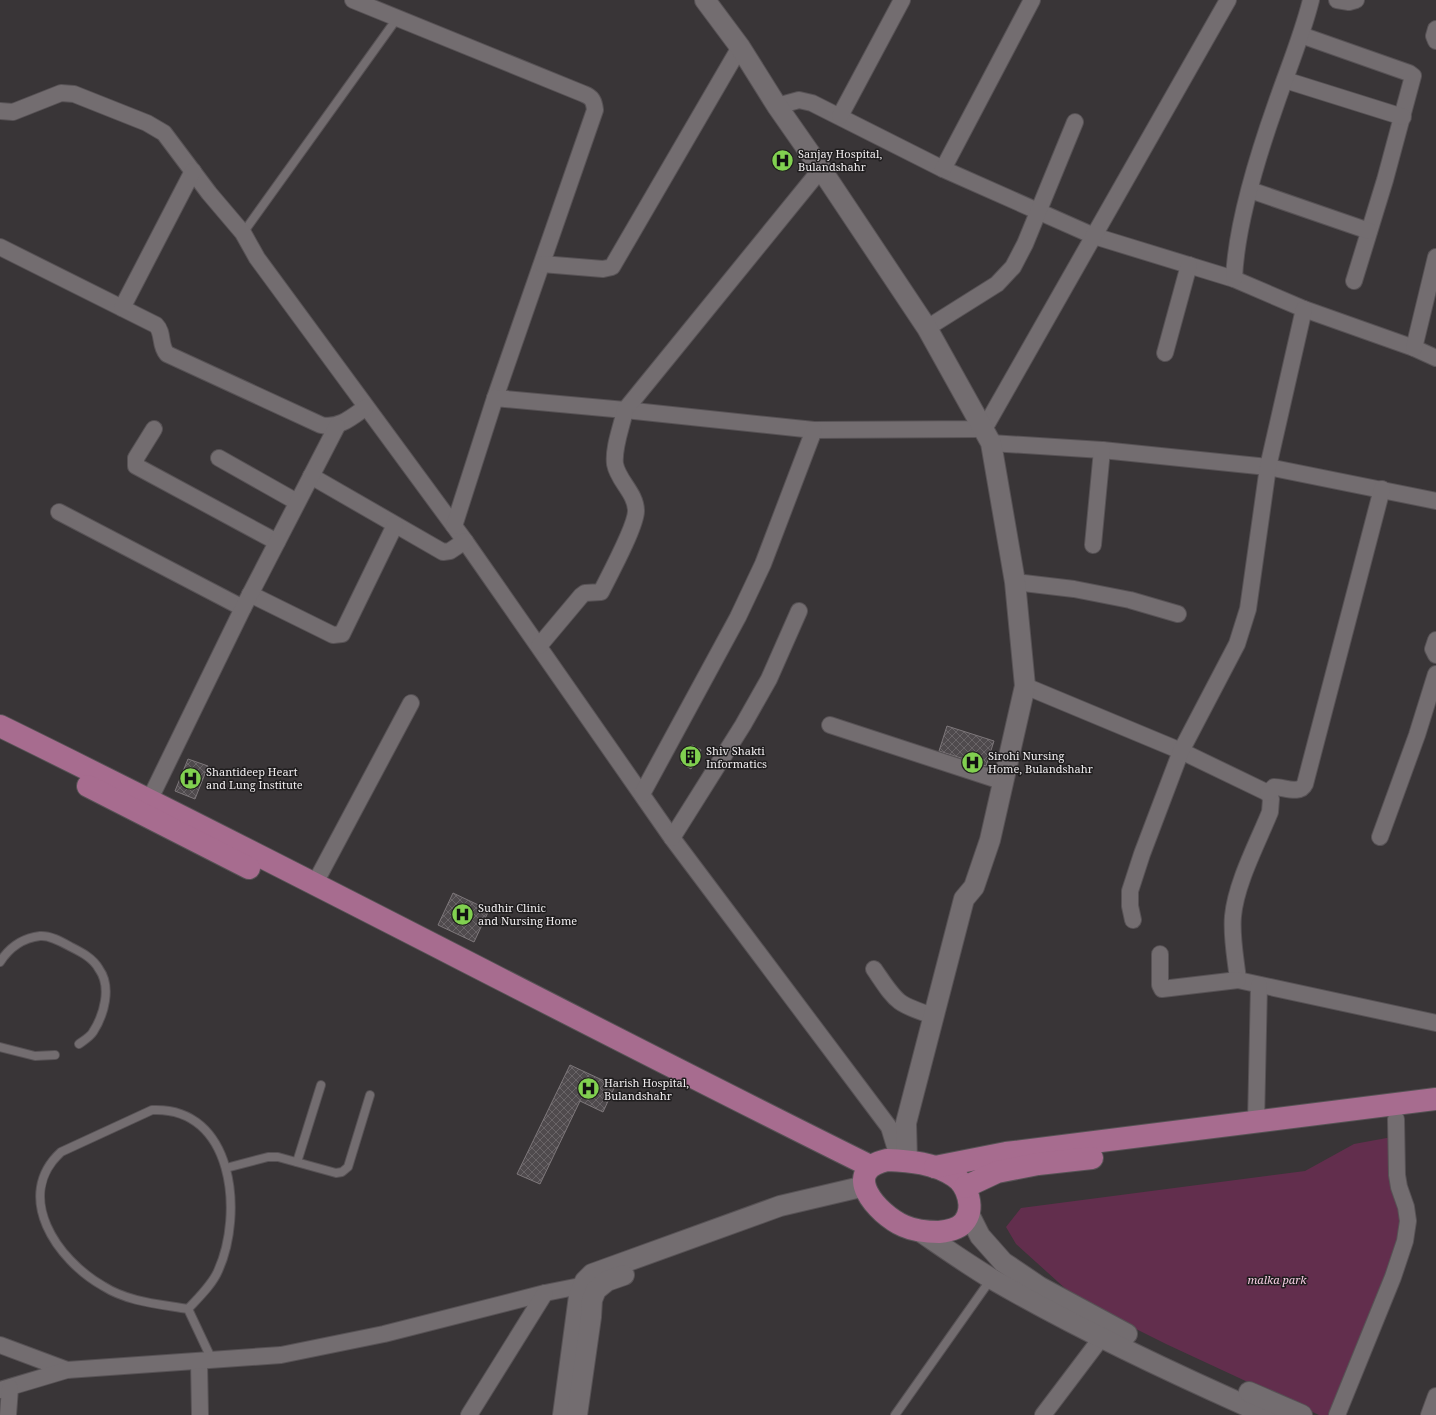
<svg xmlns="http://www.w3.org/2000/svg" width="1436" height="1415" viewBox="0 0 1436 1415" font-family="'Noto Serif',serif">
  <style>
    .green { fill: #622e4d }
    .building { fill: url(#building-cross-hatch); stroke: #7d777a }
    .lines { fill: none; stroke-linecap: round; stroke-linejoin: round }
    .service-casing { stroke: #575255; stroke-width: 10 }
    .minor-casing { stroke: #575255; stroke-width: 18 }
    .tertiary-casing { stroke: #575255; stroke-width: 22 }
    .primary-casing { stroke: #575255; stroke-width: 24 }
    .service { stroke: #736d70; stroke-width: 8 }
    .minor { stroke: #736d70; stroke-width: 16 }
    .tertiary { stroke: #736d70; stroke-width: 20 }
    .primary { stroke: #a76c8f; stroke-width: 22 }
    .labels { text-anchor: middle; stroke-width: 3; stroke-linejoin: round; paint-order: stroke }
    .poi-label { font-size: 11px; fill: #efecee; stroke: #1f1d1e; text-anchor: start }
    .park-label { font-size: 11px; font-style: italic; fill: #f5cde2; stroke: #1f1d1e }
  </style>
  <defs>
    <pattern id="building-cross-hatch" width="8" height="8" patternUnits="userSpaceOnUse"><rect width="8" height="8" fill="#4f4a4d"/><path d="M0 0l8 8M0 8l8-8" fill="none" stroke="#696467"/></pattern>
  </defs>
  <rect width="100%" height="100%" fill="#393537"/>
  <path class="green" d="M 1403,1135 L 1399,1255 L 1343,1415 L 1319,1415 L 1166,1344 L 1078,1300 L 1016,1244 L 1006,1227 L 1021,1208 L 1305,1171 L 1354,1144 Z"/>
  <g class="building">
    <path d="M 784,150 L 793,157 L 784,170 L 775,163 Z"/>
    <path d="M 947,726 L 994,741 L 986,766 L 939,751 Z"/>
    <path d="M 692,745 L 701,750 L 691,769 L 681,763 Z"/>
    <path d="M 188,759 L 208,766 L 195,799 L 175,791 Z"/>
    <path d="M 453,893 L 489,910 L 474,942 L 438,925 Z"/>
    <path d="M 570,1065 L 615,1086 L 603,1112 L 580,1101 L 540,1184 L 517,1174 Z"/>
  </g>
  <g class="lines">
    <defs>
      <g id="service">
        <path d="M 243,233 L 398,17"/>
        <path d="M 0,962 C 9,948 23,938 40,936 C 50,935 62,942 71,947 C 81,952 93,958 99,969 C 112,987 104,1015 93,1032 C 90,1037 83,1041 79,1044"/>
        <path d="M 0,1047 L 35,1056 L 55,1055"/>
        <path d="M 297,1162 L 321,1085"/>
        <path d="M 226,1168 L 268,1157 L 278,1157 L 336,1173 L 342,1172 L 348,1167 L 370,1095"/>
        <path d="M 188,1309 C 198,1298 212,1285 218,1271 C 244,1214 234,1106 152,1110 L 61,1152 C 13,1196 57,1260 103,1286 C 128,1302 159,1304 188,1309 L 212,1360"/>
        <path d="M 895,1415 L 991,1279"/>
      </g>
      <g id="minor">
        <path d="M 353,0 L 584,94 C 592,97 594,101 595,110 L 495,398"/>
        <path d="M 1337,0 L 1349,2 L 1356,0"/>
        <path d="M 1436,29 L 1434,36 L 1436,41"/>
        <path d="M 1301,35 L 1409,73 L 1413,76 L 1385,180 L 1354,281"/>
        <path d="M 1285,80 L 1403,117"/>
        <path d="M 777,106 L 799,100 L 812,103 L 943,169 L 1094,236 L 1234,279 L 1304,309 L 1414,348 L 1436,358"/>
        <path d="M 0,111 L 13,112 L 61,93 L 74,94 L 147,123 L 164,133 L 209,193 L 243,233 L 257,258 L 465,541 L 672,838 L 889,1127 L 899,1160"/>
        <path d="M 840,116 L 902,0"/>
        <path d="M 943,169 L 1032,0"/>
        <path d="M 1250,190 L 1369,231"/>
        <path d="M 0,247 L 156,325 C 164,333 159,345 167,354 L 321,425 C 339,429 352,417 366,407"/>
        <path d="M 542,264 L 603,269 L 612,267 L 740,47"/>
        <path d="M 1234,279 C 1236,225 1258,155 1276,104 C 1288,69 1302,36 1311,0"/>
        <path d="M 122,308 L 193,171"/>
        <path d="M 927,328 L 997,284 L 1013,267 L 1025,244 L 1075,122"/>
        <path d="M 1414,348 L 1436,257"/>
        <path d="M 1165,353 L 1189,265"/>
        <path d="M 154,429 L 136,458 L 136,466 L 277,542"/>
        <path d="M 991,443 L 1102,450 L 1268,467 L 1436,501"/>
        <path d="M 219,458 L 297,502"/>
        <path d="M 311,476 L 443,552 L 450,551 L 465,541"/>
        <path d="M 59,512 L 243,608"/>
        <path d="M 454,526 L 495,398 L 625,410 L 814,430 L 984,429 L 1228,0"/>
        <path d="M 1093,545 L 1102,450"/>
        <path d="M 1015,582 L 1074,589 L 1130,600 L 1178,614"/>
        <path d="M 250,594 L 333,635 L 342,634 L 395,525"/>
        <path d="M 1436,640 L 1433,649 L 1436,655"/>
        <path d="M 539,646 L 581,596 L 585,593 L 601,592 C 609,576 636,526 636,511 C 636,493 618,481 615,464 C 613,447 622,426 625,410 L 821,169"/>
        <path d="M 1025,686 L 1181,751 L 1268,793 L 1271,799 L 1270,812 C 1258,842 1236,883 1233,916 C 1231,937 1236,960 1238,980 L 1436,1023"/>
        <path d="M 830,725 L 1004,782"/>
        <path d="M 1268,793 L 1274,787 C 1284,787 1300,795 1305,784 L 1382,489"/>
        <path d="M 642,794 L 738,617 L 763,564 L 814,430"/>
        <path d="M 145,809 L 243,608 L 337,426"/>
        <path d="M 1380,837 L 1417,735 L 1436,674"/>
        <path d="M 672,838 L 743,725 L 769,679 L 799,611"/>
        <path d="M 314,885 L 411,703"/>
        <path d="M 1133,920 L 1130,906 L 1130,891 L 1142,854 L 1181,751 L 1237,644 L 1248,609 L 1268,467 L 1304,309"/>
        <path d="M 1160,954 L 1160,985 L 1162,989 L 1238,980"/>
        <path d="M 874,969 C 896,1001 895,1004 934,1016"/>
        <path d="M 1256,1123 L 1259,985"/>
        <path d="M 0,1345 L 67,1370"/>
        <path d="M 199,1361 L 200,1415"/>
        <path d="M 0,1390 L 67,1370 L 281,1355 L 384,1334 L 545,1293 L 575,1287 L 593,1289"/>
        <path d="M 8,1415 L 10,1388"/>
        <path d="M 469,1415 L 545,1293"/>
        <path d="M 1043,1415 L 1102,1337"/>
        <path d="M 1337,1415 L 1393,1277 L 1405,1241 L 1408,1221 L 1406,1207 L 1399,1187 L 1397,1175 L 1396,1119"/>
        <path d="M 1429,1415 L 1436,1396"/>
      </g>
      <g id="tertiary">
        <path d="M 705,0 L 740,47 L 777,106 L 821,169 L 927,328 L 991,443 L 1015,582 L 1025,686 L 990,840 L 974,887 L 964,899 L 906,1123 L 907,1161"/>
        <path d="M 969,1214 L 980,1236 L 1003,1262 L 1040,1287 L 1127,1334"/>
        <path d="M 918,1230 C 943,1247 967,1264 992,1279 C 1078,1329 1176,1375 1267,1415"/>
        <path d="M 1249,1392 L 1302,1415"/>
        <path d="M 563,1415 L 579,1296 L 585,1281 L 592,1274 L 780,1206 L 865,1186"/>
        <path d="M 577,1415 L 591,1317 L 592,1300 L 596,1290 L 607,1281 L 624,1275"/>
      </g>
      <g id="primary">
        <path d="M 0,726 C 292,869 579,1022 870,1166"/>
        <path d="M 88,786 L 249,868"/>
        <path d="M 887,1160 C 911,1161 934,1163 954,1176 C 968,1185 975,1209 964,1222 C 959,1229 948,1231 939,1232 C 927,1232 915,1231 904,1226 C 877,1214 839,1171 887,1160 Z"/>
        <path d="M 935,1167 L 1006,1153 L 1436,1099"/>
        <path d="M 965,1187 L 997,1172 L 1038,1164 L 1092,1158"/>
      </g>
    </defs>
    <use href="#service" class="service-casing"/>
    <use href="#minor" class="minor-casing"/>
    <use href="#tertiary" class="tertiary-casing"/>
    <use href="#primary" class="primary-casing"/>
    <use href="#service" class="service"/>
    <use href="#minor" class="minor"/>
    <use href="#tertiary" class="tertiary"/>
    <use href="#primary" class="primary"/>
  </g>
  <defs>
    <symbol id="hospital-disc" viewBox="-11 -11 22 22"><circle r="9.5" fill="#81d050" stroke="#1f1d1e"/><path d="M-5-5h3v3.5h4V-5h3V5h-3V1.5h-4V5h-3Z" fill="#111"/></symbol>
    <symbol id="building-disc" viewBox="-11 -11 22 22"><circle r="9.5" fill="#81d050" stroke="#1f1d1e"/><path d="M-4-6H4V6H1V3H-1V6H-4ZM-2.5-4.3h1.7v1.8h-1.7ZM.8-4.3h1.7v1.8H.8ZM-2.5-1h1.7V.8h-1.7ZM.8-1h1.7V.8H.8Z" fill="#111"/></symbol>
  </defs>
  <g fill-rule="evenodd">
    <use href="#hospital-disc" x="770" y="148" width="25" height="25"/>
    <use href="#building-disc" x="678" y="744" width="25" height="25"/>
    <use href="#hospital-disc" x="960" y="750" width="25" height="25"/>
    <use href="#hospital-disc" x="178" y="766" width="25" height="25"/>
    <use href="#hospital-disc" x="450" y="902" width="25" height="25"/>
    <use href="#hospital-disc" x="576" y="1076" width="25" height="25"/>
  </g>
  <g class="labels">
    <g class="poi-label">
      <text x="798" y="158">Sanjay Hospital,<tspan x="798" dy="13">Bulandshahr</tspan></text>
      <text x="706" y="755">Shiv Shakti<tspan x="706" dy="13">Informatics</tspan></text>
      <text x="988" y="760">Sirohi Nursing<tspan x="988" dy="13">Home, Bulandshahr</tspan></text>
      <text x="206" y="776">Shantideep Heart<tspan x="206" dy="13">and Lung Institute</tspan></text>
      <text x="478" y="912">Sudhir Clinic<tspan x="478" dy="13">and Nursing Home</tspan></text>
      <text x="604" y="1087">Harish Hospital,<tspan x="604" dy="13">Bulandshahr</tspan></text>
    </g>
    <g class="park-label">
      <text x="1277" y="1284">malka park</text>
    </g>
  </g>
</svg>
